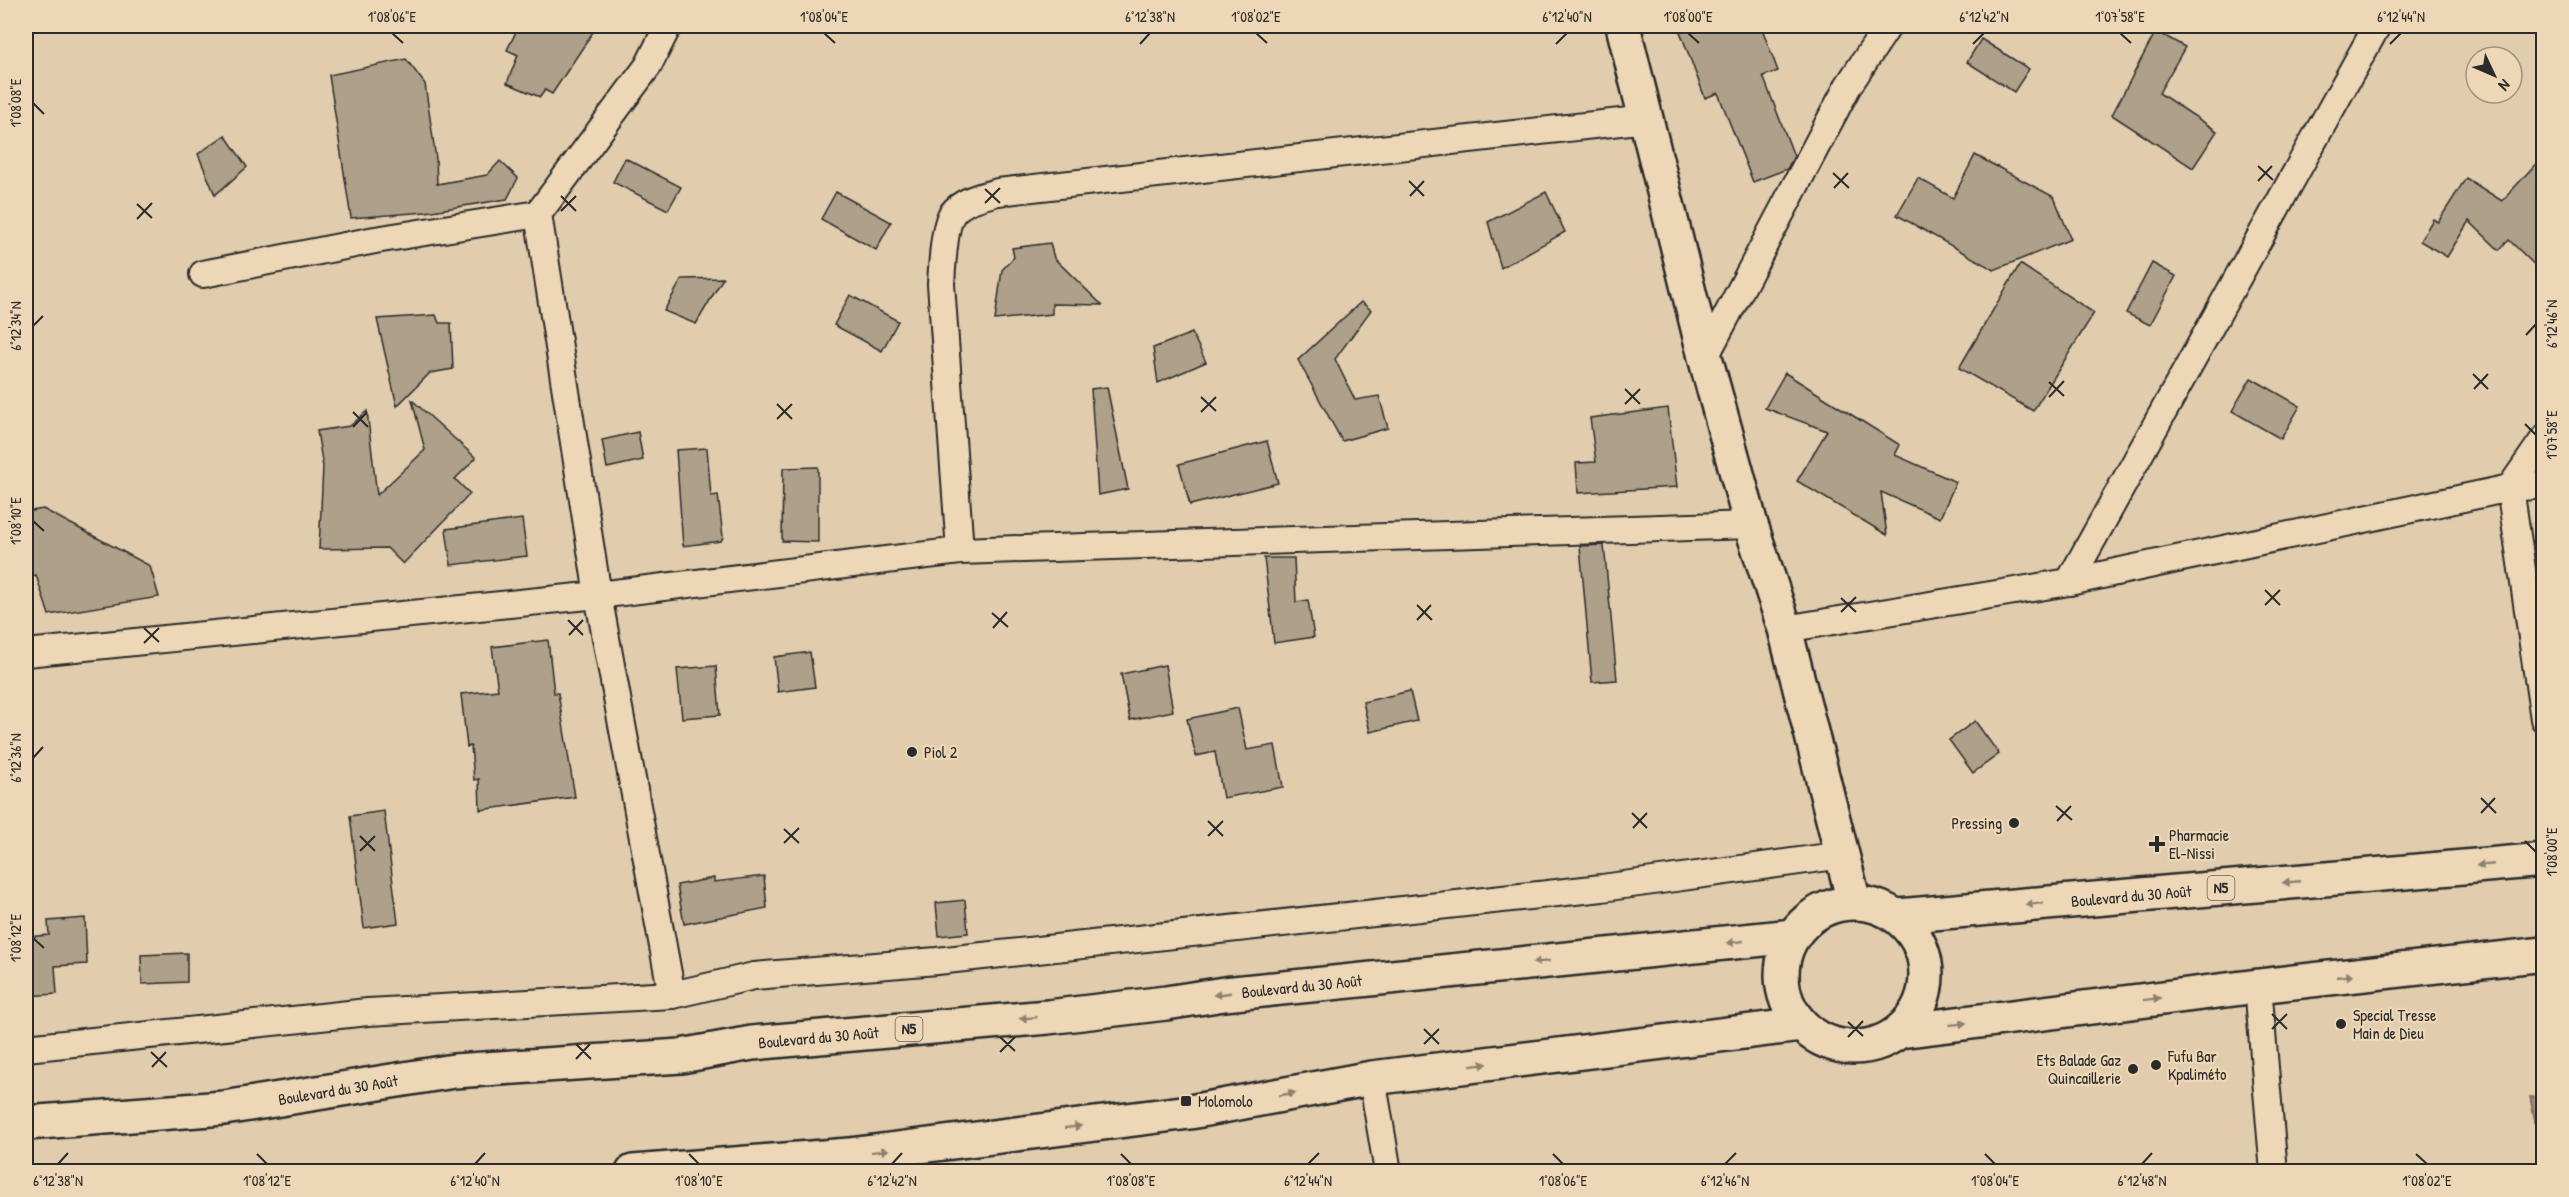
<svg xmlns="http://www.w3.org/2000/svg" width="2569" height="1197" viewBox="0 0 2569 1197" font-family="'Patrick Hand',sans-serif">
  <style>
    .water { fill: url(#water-ripples); stroke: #6d665a; stroke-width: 1.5 }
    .building { fill: #aea089; stroke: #2b2b2b; stroke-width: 1.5 }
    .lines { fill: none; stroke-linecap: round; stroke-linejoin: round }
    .minor-casing { stroke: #2b2b2b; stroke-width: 30 }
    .tertiary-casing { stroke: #2b2b2b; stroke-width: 38 }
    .trunk-casing { stroke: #2b2b2b; stroke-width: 38 }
    .minor { stroke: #edd7b6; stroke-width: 26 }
    .tertiary { stroke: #edd7b6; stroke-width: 33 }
    .trunk { stroke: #edd7b6; stroke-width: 33 }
    .oneway { fill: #8c8170 }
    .ticks { fill: none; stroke: #2b2b2b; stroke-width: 2 }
    .poi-dot { fill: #2b2b2b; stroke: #edd7b6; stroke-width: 2 }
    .labels { text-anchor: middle; stroke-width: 4.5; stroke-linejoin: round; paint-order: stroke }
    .shield { fill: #edd7b6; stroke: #655f55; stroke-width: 1.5 }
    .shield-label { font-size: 15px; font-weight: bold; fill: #2b2b2b }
    .poi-label { font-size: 16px; fill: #2b2b2b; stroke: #edd7b6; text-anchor: start }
    .street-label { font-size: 16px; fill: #2b2b2b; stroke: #edd7b6 }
    .neatline { fill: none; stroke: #2b2b2b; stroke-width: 2 }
    .ticks-label { font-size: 15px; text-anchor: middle; fill: #2b2b2b }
  </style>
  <defs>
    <pattern id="water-ripples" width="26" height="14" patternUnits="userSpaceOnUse" patternTransform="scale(1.5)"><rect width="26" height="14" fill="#998d79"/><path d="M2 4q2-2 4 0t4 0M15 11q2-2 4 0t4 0" fill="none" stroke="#7d7363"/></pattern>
  </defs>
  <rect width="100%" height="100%" fill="#e1cdae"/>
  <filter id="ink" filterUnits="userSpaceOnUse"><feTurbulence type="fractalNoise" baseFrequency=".0167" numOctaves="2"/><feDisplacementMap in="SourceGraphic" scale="12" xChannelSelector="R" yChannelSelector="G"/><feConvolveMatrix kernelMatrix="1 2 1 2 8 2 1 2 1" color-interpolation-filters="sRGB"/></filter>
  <g filter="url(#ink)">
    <path class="water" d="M 2543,1097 L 2544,1097 L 2543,1162 L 2530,1097 Z"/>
    <g class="building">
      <path d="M 519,26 L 597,26 L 552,94 L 545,90 L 540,97 L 507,83 L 518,55 L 507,50 Z"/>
      <path d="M 1678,26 L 1761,26 L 1778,71 L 1763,76 L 1794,156 L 1787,169 L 1753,182 L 1718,93 L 1705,98 Z"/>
      <path d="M 2156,31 L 2185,47 L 2159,93 L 2217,131 L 2193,168 L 2112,115 Z"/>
      <path d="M 1981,39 L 2029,69 L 2014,92 L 1967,62 Z"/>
      <path d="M 406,59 L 425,84 L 436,159 L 437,184 L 487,175 L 500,161 L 518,178 L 507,199 L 426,212 L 351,218 L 329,75 Z"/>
      <path d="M 225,135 L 247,167 L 215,195 L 198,154 Z"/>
      <path d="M 1975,155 L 2054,197 L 2071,239 L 1994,270 L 1897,215 L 1918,178 L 1953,198 Z"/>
      <path d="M 2543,156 L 2544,274 L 2509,240 L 2499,250 L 2469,221 L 2447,257 L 2420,241 L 2433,219 L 2438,222 L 2466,178 L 2502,201 Z"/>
      <path d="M 625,158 L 681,187 L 668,210 L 613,182 Z"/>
      <path d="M 836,192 L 891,222 L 876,250 L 821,219 Z"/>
      <path d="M 1546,192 L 1565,232 L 1501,268 L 1488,222 Z"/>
      <path d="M 1050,243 L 1054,258 L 1102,305 L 1052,304 L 1052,314 L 995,320 L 1002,270 L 1014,257 L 1012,248 Z"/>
      <path d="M 2152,263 L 2176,276 L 2150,325 L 2126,313 Z"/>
      <path d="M 2020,264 L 2094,313 L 2033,411 L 1959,368 Z"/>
      <path d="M 723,278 L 696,324 L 664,311 L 682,279 Z"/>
      <path d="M 850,295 L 898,321 L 882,351 L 834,325 Z"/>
      <path d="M 1361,302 L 1371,310 L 1335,359 L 1355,400 L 1379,396 L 1388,428 L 1342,441 L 1298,360 Z"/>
      <path d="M 436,315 L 439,323 L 451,323 L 453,369 L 430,373 L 397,406 L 377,319 Z"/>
      <path d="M 1192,333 L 1206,362 L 1158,383 L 1153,348 Z"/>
      <path d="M 1785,373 L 1900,445 L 1895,455 L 1956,482 L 1940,518 L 1881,492 L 1887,535 L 1797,481 L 1827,431 L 1765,408 Z"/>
      <path d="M 2251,378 L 2300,406 L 2281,439 L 2232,411 Z"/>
      <path d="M 1107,387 L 1128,489 L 1098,495 L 1091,389 Z"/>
      <path d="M 412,400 L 476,458 L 455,479 L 470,494 L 403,564 L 387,548 L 319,549 L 323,467 L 317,431 L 350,426 L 367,411 L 377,495 L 425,450 Z"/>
      <path d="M 1668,408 L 1677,487 L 1578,493 L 1576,463 L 1596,462 L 1590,418 Z"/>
      <path d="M 638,432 L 643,460 L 607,468 L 602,440 Z"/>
      <path d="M 1267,441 L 1278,483 L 1190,505 L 1179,464 Z"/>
      <path d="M 707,448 L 711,496 L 718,495 L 723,537 L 721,541 L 683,546 L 676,450 Z"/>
      <path d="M 818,467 L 818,542 L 782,541 L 783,468 Z"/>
      <path d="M 43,509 L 150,566 L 159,597 L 49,615 L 36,575 L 26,578 L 26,512 Z"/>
      <path d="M 522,519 L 527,556 L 451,565 L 446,529 Z"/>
      <path d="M 1604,545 L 1617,680 L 1592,682 L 1580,546 Z"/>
      <path d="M 1264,558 L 1294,558 L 1296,602 L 1308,600 L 1314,637 L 1274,643 Z"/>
      <path d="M 548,640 L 554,693 L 558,693 L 575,797 L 480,810 L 479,779 L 474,780 L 471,746 L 467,747 L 461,694 L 498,690 L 492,647 Z"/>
      <path d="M 810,652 L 815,687 L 778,692 L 774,657 Z"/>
      <path d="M 1165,665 L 1173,711 L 1130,720 L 1121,674 Z"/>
      <path d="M 716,666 L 720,715 L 682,718 L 677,669 Z"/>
      <path d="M 1410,691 L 1417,721 L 1370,732 L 1363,702 Z"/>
      <path d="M 1238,708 L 1247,750 L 1275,745 L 1283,787 L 1223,798 L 1215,752 L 1196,756 L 1187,719 Z"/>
      <path d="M 1975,721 L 1999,754 L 1973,773 L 1949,740 Z"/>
      <path d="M 384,811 L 398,923 L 364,928 L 350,816 Z"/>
      <path d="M 764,876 L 767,908 L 684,924 L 677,885 L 714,878 L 714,882 Z"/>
      <path d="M 965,900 L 968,933 L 939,936 L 936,903 Z"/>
      <path d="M 85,918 L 87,964 L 55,966 L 57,994 L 26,996 L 26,937 L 49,935 L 48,921 Z"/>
      <path d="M 187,953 L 187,982 L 142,984 L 141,955 Z"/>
    </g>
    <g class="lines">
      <defs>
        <g id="minor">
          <path d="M 668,26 L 648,66 L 538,214 L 598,595 L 672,995"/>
          <path d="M 203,274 L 375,240 L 538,214"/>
          <path d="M 1705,357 L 1848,86 L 1888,26"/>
          <path d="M 2544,439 L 2510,488 L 2544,719"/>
          <path d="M 960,551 L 941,284 C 942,268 944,226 952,214 C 962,200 983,196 998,192 L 1647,119"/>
          <path d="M 2069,582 L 2377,26"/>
          <path d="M 1785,629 L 2069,582 L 2510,488 L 2544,485"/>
          <path d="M 26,653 L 598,595 L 960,551 L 1751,525"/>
          <path d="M 2258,986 L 2274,1172"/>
          <path d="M 26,1048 L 368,1012 L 672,995 L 754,976 L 937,961 L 1602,888 L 1843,855"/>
          <path d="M 1372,1078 L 1388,1172"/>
        </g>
        <path id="tertiary" d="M 1623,26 L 1705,357 L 1751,525 L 1785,629 L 1854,902"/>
        <g id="trunk">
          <circle cx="1854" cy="975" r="72"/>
          <path id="s1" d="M 1898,916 L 2544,860"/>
          <path d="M 1900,1031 L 2258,986 L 2544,954"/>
          <path id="s2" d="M 26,1123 L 224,1108 L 454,1071 L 681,1056 L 752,1043 L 1048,1017 L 1166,1003 L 1224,994 L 1793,936"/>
          <path d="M 633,1172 L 849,1155 L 1190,1112 L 1372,1078 L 1801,1025"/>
        </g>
      </defs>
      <use href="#minor" class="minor-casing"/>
      <use href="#tertiary" class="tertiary-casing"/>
      <use href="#trunk" class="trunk-casing"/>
      <use href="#minor" class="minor"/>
      <use href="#tertiary" class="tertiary"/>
      <use href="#trunk" class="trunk"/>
    </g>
    <defs><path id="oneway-solid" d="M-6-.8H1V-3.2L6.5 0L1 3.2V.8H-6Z" transform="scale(1.5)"/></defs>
    <g class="oneway">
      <use href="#oneway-solid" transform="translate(2485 865) rotate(175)"/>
      <use href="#oneway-solid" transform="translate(2291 882) rotate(175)"/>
      <use href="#oneway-solid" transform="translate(2034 904) rotate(175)"/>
      <use href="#oneway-solid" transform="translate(1735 942) rotate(174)"/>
      <use href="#oneway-solid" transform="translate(1541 962) rotate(174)"/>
      <use href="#oneway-solid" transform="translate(2345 976) rotate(-6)"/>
      <use href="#oneway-solid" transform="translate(1222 994) rotate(172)"/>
      <use href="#oneway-solid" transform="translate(2152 999) rotate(-7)"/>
      <use href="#oneway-solid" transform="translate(1028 1018) rotate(175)"/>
      <use href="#oneway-solid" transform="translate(1958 1024) rotate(-7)"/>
      <use href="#oneway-solid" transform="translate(1479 1065) rotate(-7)"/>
      <use href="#oneway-solid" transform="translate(1287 1094) rotate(-10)"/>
      <use href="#oneway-solid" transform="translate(1073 1127) rotate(-7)"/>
      <use href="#oneway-solid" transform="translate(880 1151) rotate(-7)"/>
    </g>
  </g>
  <path class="ticks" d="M 392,33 L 403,43M 824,33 L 835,43M 1256,33 L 1267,43M 1688,33 L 1699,43M 2120,33 L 2131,43M 1140,44 L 1150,33M 1556,44 L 1567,33M 1973,44 L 1984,33M 2390,44 L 2401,33M 33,103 L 44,114M 2258,166 L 2273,180M 1833,173 L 1849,188M 1409,181 L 1424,196M 2258,181 L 2272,166M 1834,188 L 1848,173M 985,189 L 1000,203M 561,196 L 576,211M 1410,196 L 1424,181M 985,203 L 1000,188M 137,204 L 152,218M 561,211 L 576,196M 137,219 L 152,203M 33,326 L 43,316M 2526,335 L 2536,324M 2473,374 L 2488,389M 2049,382 L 2064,396M 1625,389 L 1640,404M 2474,389 L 2488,374M 1201,397 L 1216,411M 2049,397 L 2064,381M 777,404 L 792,419M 1625,404 L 1640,389M 353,412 L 368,427M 1201,412 L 1216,397M 777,419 L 792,404M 2525,424 L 2536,435M 353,427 L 367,412M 33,521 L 44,531M 2265,590 L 2280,605M 1841,598 L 1856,612M 1417,605 L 1432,620M 2265,605 L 2280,590M 1841,612 L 1856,597M 992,613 L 1008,627M 568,620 L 583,635M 1417,620 L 1431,605M 144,628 L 159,642M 993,628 L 1007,612M 569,635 L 583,620M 144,643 L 159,628M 33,758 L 43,747M 2481,798 L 2496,813M 2056,806 L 2072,820M 1632,813 L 1647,828M 2481,813 L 2495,798M 1208,821 L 1223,836M 2057,821 L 2071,806M 1633,828 L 1647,813M 784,829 L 799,843M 360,836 L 375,851M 1208,836 L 1223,821M 2525,841 L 2536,852M 784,843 L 799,828M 360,851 L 375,836M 33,938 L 44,948M 2272,1014 L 2287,1029M 1848,1022 L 1863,1036M 1424,1029 L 1439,1044M 2272,1029 L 2287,1014M 1000,1037 L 1015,1051M 1848,1037 L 1863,1021M 576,1044 L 591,1059M 1424,1044 L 1439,1029M 151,1052 L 167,1067M 1000,1052 L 1015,1037M 576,1059 L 590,1044M 152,1067 L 166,1052M 257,1154 L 267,1164M 689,1154 L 699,1164M 1121,1154 L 1131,1164M 1553,1154 L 1563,1164M 1985,1154 L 1995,1164M 2416,1154 L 2427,1164M 58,1164 L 68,1153M 475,1164 L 485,1153M 892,1164 L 902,1153M 1308,1164 L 1319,1153M 1725,1164 L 1736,1153M 2142,1164 L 2152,1153"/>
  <g class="poi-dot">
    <circle cx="912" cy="752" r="6"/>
    <circle cx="2014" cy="823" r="6"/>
    <path d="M2154 835h6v6h6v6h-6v6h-6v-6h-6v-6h6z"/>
    <circle cx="2341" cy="1024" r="6"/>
    <circle cx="2156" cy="1065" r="6"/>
    <circle cx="2133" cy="1069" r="6"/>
    <rect x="1180" y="1095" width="12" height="12" rx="3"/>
  </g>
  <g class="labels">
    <g class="shield">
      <rect x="2207.5" y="876" width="27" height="24" rx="4.5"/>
      <rect x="895.5" y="1017" width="27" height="24" rx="4.5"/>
    </g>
    <g class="shield-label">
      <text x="2221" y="893">N5</text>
      <text x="909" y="1034">N5</text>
    </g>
    <g class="poi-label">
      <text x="924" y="758">Piol 2</text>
      <text x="2002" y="829" text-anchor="end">Pressing</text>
      <text x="2169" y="841">Pharmacie<tspan x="2169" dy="18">El-Nissi</tspan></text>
      <text x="2353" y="1021">Special Tresse<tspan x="2353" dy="18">Main de Dieu</tspan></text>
      <text x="2168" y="1062">Fufu Bar<tspan x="2168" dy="18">Kpaliméto</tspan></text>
      <text x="2121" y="1066" text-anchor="end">Ets Balade Gaz<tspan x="2121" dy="18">Quincaillerie</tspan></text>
      <text x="1198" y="1107">Molomolo</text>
    </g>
    <g class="street-label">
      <text dy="6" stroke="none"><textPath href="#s1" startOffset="234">Boulevard du 30 Août</textPath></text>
      <text dy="6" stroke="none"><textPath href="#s2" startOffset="1284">Boulevard du 30 Août</textPath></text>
      <text dy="6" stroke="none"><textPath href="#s2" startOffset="798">Boulevard du 30 Août</textPath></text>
      <text dy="6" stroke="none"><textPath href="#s2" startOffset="314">Boulevard du 30 Août</textPath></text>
    </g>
  </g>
  <rect width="2569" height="1197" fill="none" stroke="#edd7b6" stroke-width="66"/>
  <g transform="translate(2494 75) rotate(134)"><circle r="28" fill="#edd7b6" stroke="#9f927e" stroke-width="1.5"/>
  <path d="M0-4.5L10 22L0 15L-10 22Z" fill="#2b2b2b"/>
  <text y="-9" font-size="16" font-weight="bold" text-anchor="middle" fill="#2b2b2b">N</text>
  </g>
  <rect x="33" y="33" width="2503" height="1131" class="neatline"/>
  <g class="ticks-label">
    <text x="392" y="22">1°08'06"E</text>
    <text x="824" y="22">1°08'04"E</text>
    <text x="1150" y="22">6°12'38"N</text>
    <text x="1256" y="22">1°08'02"E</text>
    <text x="1567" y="22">6°12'40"N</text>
    <text x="1688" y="22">1°08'00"E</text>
    <text x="1984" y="22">6°12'42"N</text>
    <text x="2120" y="22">1°07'58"E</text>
    <text x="2401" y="22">6°12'44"N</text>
    <text transform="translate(16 103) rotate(-90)" y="5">1°08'08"E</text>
    <text transform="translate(2552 324) rotate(-90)" y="5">6°12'46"N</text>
    <text transform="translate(16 326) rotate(-90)" y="5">6°12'34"N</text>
    <text transform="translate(2552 435) rotate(-90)" y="5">1°07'58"E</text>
    <text transform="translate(16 521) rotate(-90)" y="5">1°08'10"E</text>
    <text transform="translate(16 758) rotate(-90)" y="5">6°12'36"N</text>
    <text transform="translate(2552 852) rotate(-90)" y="5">1°08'00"E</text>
    <text transform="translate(16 938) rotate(-90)" y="5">1°08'12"E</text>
    <text x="58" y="1186">6°12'38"N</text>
    <text x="267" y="1186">1°08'12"E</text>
    <text x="475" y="1186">6°12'40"N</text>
    <text x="699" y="1186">1°08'10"E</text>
    <text x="892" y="1186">6°12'42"N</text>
    <text x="1131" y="1186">1°08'08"E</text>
    <text x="1308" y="1186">6°12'44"N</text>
    <text x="1563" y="1186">1°08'06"E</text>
    <text x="1725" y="1186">6°12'46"N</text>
    <text x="1995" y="1186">1°08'04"E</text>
    <text x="2142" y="1186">6°12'48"N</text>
    <text x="2427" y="1186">1°08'02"E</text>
  </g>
</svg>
